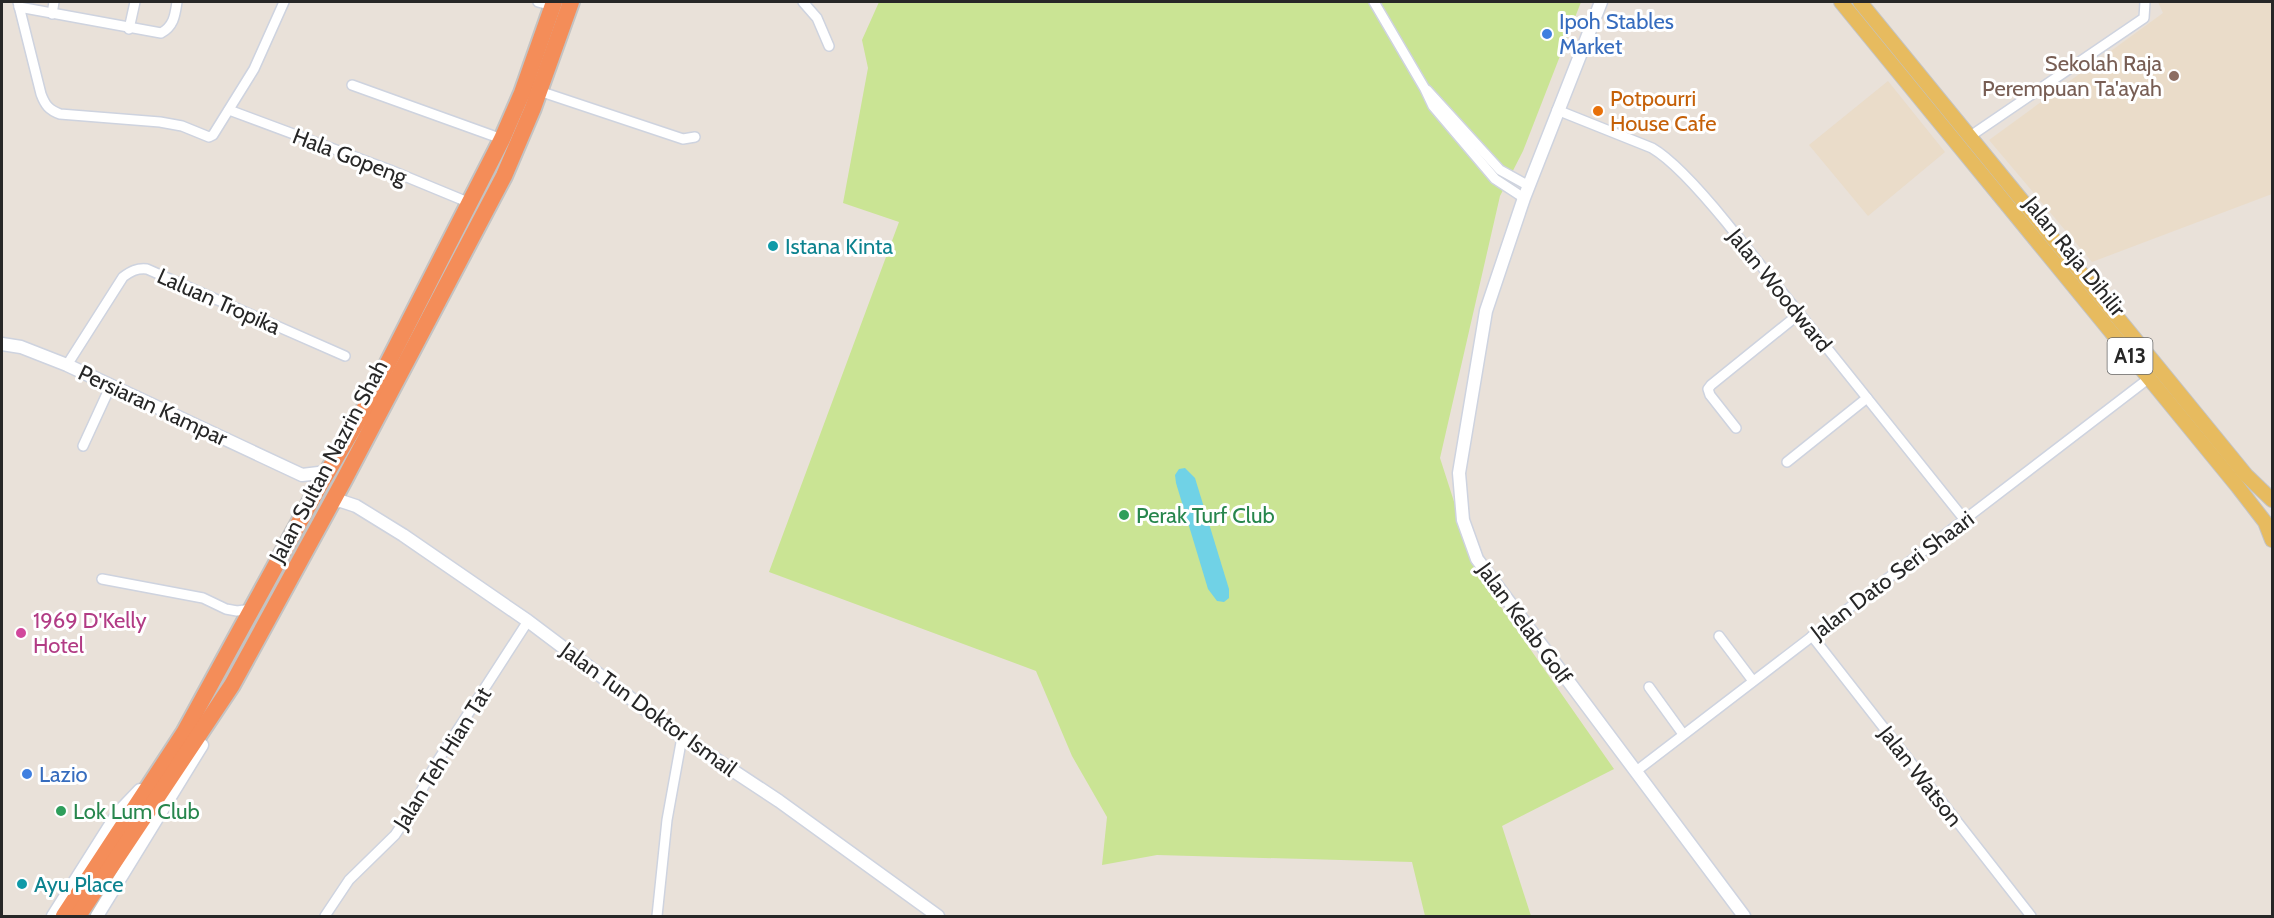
<svg xmlns="http://www.w3.org/2000/svg" width="2274" height="918" viewBox="0 0 2274 918" font-family="Cabin,sans-serif">
  <style>
    .education { fill: #eadcc9 }
    .pitch { fill: #cae494 }
    .water { fill: #70d2e6 }
    .lines { fill: none; stroke-linecap: round; stroke-linejoin: round }
    .street-casing { stroke: #ced3df; stroke-width: 12 }
    .secondary-casing { stroke: #ced3df; stroke-width: 15 }
    .primary-casing { stroke: #c3c3c3; stroke-width: 16 }
    .highway-casing { stroke: #c3c3c3; stroke-width: 20 }
    .street { stroke: #fff; stroke-width: 9 }
    .secondary { stroke: #fff; stroke-width: 12 }
    .primary { stroke: #e7bb5f; stroke-width: 14 }
    .highway { stroke: #f48d59; stroke-width: 16 }
    .shop-dot { fill: #3f7fe0; stroke: #fff; stroke-width: 2 }
    .education-dot { fill: #8d6e63; stroke: #fff; stroke-width: 2 }
    .food-dot { fill: #e8710a; stroke: #fff; stroke-width: 2 }
    .culture-dot { fill: #0f9aa8; stroke: #fff; stroke-width: 2 }
    .leisure-dot { fill: #2e9e5b; stroke: #fff; stroke-width: 2 }
    .hotel-dot { fill: #d1479c; stroke: #fff; stroke-width: 2 }
    .labels { text-anchor: middle; stroke-width: 6; stroke-linejoin: round; paint-order: stroke }
    .shield { fill: #fff; stroke: #686868; stroke-width: 1.5 }
    .shield-label { font-size: 21px; font-weight: bold; fill: #272727 }
    .shop-label { font-size: 22px; fill: #366cbe; stroke: #fff; text-anchor: start }
    .education-label { font-size: 22px; fill: #785e54; stroke: #fff; text-anchor: end }
    .food-label { font-size: 22px; fill: #c56008; stroke: #fff; text-anchor: start }
    .street-label { font-size: 22px; fill: #272727; stroke: #fff }
    .culture-label { font-size: 22px; fill: #0d838f; stroke: #fff; text-anchor: start }
    .leisure-label { font-size: 22px; fill: #27864d; stroke: #fff; text-anchor: start }
    .hotel-label { font-size: 22px; fill: #b23c85; stroke: #fff; text-anchor: start }
  </style>
  <rect width="100%" height="100%" fill="#e9e1d9"/>
  <g class="education">
    <path d="M 2158,2 L 2272,2 L 2272,194 L 2092,262 L 1989,140 L 2163,13 Z"/>
    <path d="M 1888,81 L 1945,152 L 1868,216 L 1809,145 Z"/>
  </g>
  <path class="pitch" d="M 879,2 L 1581,2 L 1523,151 L 1500,196 L 1440,458 L 1477,573 L 1614,769 L 1502,826 L 1531,916 L 1425,916 L 1412,862 L 1157,855 L 1102,865 L 1107,817 L 1072,756 L 1036,671 L 769,572 L 899,222 L 843,203 L 868,68 L 862,40 Z"/>
  <path class="water" d="M 1185,468 L 1195,478 L 1229,589 L 1229,598 L 1224,602 L 1217,601 L 1208,589 L 1176,483 L 1175,475 L 1179,469 Z"/>
  <g class="lines">
    <defs>
      <g id="street">
        <path d="M 18,2 L 41,94 C 45,105 49,110 60,114 L 160,122 L 182,126 L 209,137 L 213,135 L 254,69 L 284,2"/>
        <path d="M 538,2 L 553,6"/>
        <path d="M 803,2 L 817,18 L 829,46"/>
        <path d="M 1374,2 L 1425,89 L 1433,106 L 1495,179 L 1524,198"/>
        <path d="M 19,7 L 161,33 C 174,26 175,15 177,2"/>
        <path d="M 52,14 L 54,2"/>
        <path d="M 129,29 L 135,2"/>
        <path d="M 352,85 L 502,139"/>
        <path d="M 1427,90 L 1500,170 L 1529,186"/>
        <path d="M 539,91 L 683,139 L 695,137"/>
        <path d="M 229,110 L 390,170 L 470,203"/>
        <path d="M 1557,110 L 1652,148 C 1676,162 1708,200 1726,222 L 1964,519"/>
        <path d="M 1969,137 L 2144,18 L 2145,2"/>
        <path d="M 67,365 L 123,277 C 131,271 137,268 147,269 L 345,356"/>
        <path d="M 1736,428 L 1710,395 L 1708,389 L 1711,385 L 1799,314"/>
        <path d="M 83,446 L 111,385"/>
        <path d="M 1787,462 L 1867,398"/>
        <path d="M 102,579 L 203,598 L 226,609 L 237,611 L 252,609"/>
        <path d="M 1719,636 L 1753,681"/>
        <path d="M 1812,636 L 2031,916"/>
        <path d="M 1649,687 L 1683,734"/>
        <path d="M 1635,772 L 2148,379"/>
        <path d="M 325,916 L 349,880 L 395,835 L 407,817 L 437,762 L 528,621"/>
        <path d="M 657,916 L 667,820 L 682,737"/>
      </g>
      <g id="secondary">
        <path d="M 1601,2 L 1524,198 L 1486,311 L 1459,473 L 1463,520 L 1477,559 L 1744,916"/>
        <path d="M 2,344 L 21,347 L 67,365 L 302,475 L 327,472"/>
        <path d="M 332,502 L 341,501 L 356,506 L 403,535 L 528,621 L 682,737 L 779,801 L 938,916"/>
        <path d="M 53,916 L 118,813 L 140,790"/>
        <path d="M 97,916 L 202,745"/>
      </g>
      <g id="primary">
        <path d="M 1841,2 L 2238,487 L 2265,522 L 2272,540"/>
        <path d="M 1860,2 L 2246,475 L 2272,500"/>
      </g>
      <g id="highway">
        <path d="M 64,916 L 184,733 L 318,488 L 364,410 L 502,139 L 522,93 L 554,2"/>
        <path d="M 78,916 L 232,685 L 344,480 L 504,176 L 533,108 L 571,2"/>
      </g>
    </defs>
    <use href="#street" class="street-casing"/>
    <use href="#secondary" class="secondary-casing"/>
    <use href="#primary" class="primary-casing"/>
    <use href="#highway" class="highway-casing"/>
    <use href="#street" class="street"/>
    <use href="#secondary" class="secondary"/>
    <use href="#primary" class="primary"/>
    <use href="#highway" class="highway"/>
  </g>
  <g class="shop-dot">
    <circle cx="1547" cy="34" r="6"/>
    <circle cx="27" cy="774" r="6"/>
  </g>
  <circle class="education-dot" cx="2174" cy="76" r="6"/>
  <circle class="food-dot" cx="1598" cy="111" r="6"/>
  <g class="culture-dot">
    <circle cx="773" cy="246" r="6"/>
    <circle cx="22" cy="884" r="6"/>
  </g>
  <g class="leisure-dot">
    <circle cx="1124" cy="515" r="6"/>
    <circle cx="61" cy="811" r="6"/>
  </g>
  <circle class="hotel-dot" cx="21" cy="633" r="6"/>
  <g class="labels">
    <rect class="shield" x="2107.5" y="338" width="45" height="36" rx="4.5"/>
    <g class="shield-label">
      <text x="2130" y="363">A13</text>
    </g>
    <g class="shop-label">
      <text x="1559" y="29">Ipoh Stables<tspan x="1559" dy="25">Market</tspan></text>
      <text x="39" y="782">Lazio</text>
    </g>
    <g class="education-label">
      <text x="2162" y="71">Sekolah Raja<tspan x="2162" dy="25">Perempuan Ta'ayah</tspan></text>
    </g>
    <g class="food-label">
      <text x="1610" y="106">Potpourri<tspan x="1610" dy="25">House Cafe</tspan></text>
    </g>
    <g class="street-label">
      <text transform="translate(350 156) rotate(21)" y="8">Hala Gopeng</text>
      <text transform="translate(2075 256) rotate(51)" y="8">Jalan Raja Dihilir</text>
      <text transform="translate(1780 290) rotate(51)" y="8">Jalan Woodward</text>
      <text transform="translate(219 301) rotate(24)" y="8">Laluan Tropika</text>
      <text transform="translate(153 405) rotate(25)" y="8">Persiaran Kampar</text>
      <text transform="translate(328 461) rotate(-62)" y="8">Jalan Sultan Nazrin Shah</text>
      <text transform="translate(1892 575) rotate(-37)" y="8">Jalan Dato Seri Shaari</text>
      <text transform="translate(1525 623) rotate(54)" y="8">Jalan Kelab Golf</text>
      <text transform="translate(649 709) rotate(36)" y="8">Jalan Tun Doktor Ismail</text>
      <text transform="translate(442 758) rotate(-58)" y="8">Jalan Teh Hian Tat</text>
      <text transform="translate(1921 776) rotate(52)" y="8">Jalan Watson</text>
    </g>
    <g class="culture-label">
      <text x="785" y="254">Istana Kinta</text>
      <text x="34" y="892">Ayu Place</text>
    </g>
    <g class="leisure-label">
      <text x="1136" y="523">Perak Turf Club</text>
      <text x="73" y="819">Lok Lum Club</text>
    </g>
    <g class="hotel-label">
      <text x="33" y="628">1969 D'Kelly<tspan x="33" dy="25">Hotel</tspan></text>
    </g>
  </g>
  <rect width="2274" height="918" fill="none" stroke="#272727" stroke-width="6"/>
</svg>
